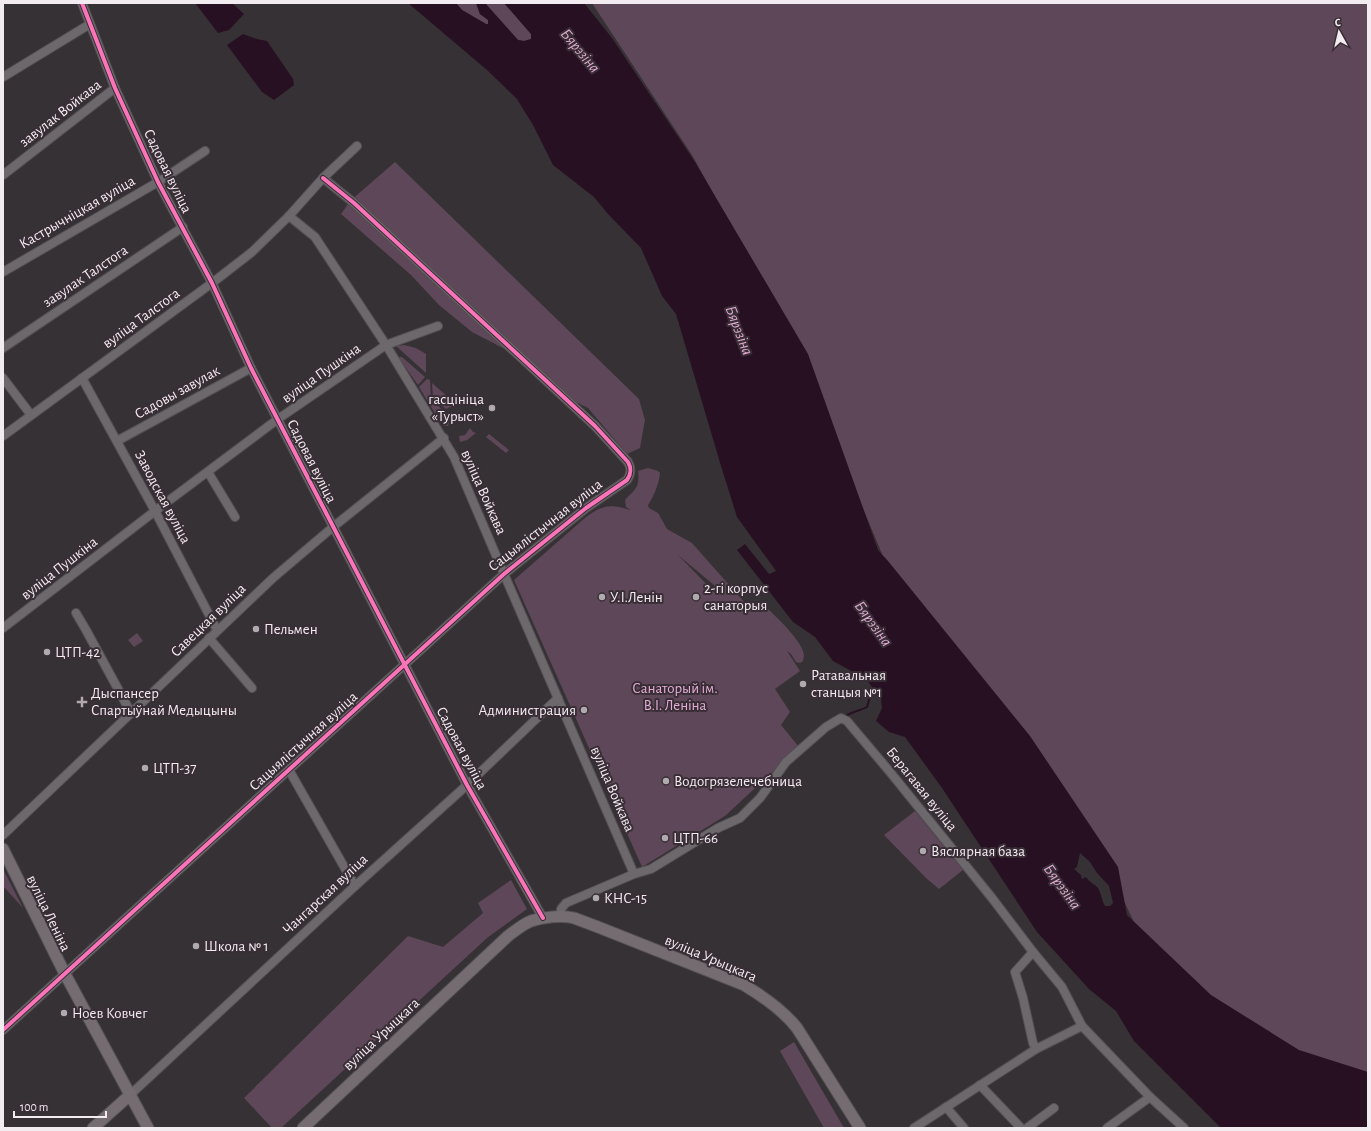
<svg xmlns="http://www.w3.org/2000/svg" width="1371" height="1131" viewBox="0 0 1371 1131" font-family="'Alegreya Sans',sans-serif">
  <style>
    .green { fill: #5e4758; fill-rule: evenodd }
    .water { fill: #281023; fill-rule: evenodd }
    .lines { fill: none; stroke-linecap: round; stroke-linejoin: round }
    .stream { stroke: #281023; stroke-width: 2 }
    .minor-casing { stroke: #545053; stroke-width: 10 }
    .major-casing { stroke: #545053; stroke-width: 13 }
    .minor { stroke: #6d686b; stroke-width: 8 }
    .major { stroke: #756c72; stroke-width: 11 }
    .cycleway-casing { stroke: #392e36; stroke-width: 6 }
    .cycleway { stroke: #fb73b8; stroke-width: 4 }
    .poi-dot { fill: #b0aaaf; stroke: #392e36; stroke-width: 1.5 }
    .labels { text-anchor: middle; stroke-width: 4; stroke-linejoin: round; paint-order: stroke }
    .street-label { font-size: 15px; fill: #f2ebf0; stroke: #392e36 }
    .poi-label { font-size: 15px; fill: #f2ebf0; stroke: #392e36; text-anchor: start }
    .park-label { font-size: 15px; fill: #e3acd5; stroke: #392e36 }
    .water-label { font-size: 16px; font-style: italic; fill: #e1aad3; stroke: #392e36 }
  </style>
  <rect width="100%" height="100%" fill="#363135"/>
  <g class="green">
    <path d="M 456,3 L 476,3 L 480,14 L 488,20 L 488,24 L 486,24 L 462,10 Z"/>
    <path d="M 485,3 L 504,3 L 531,34 L 532,39 L 524,41 L 518,40 Z"/>
    <path d="M 592,3 L 1368,3 L 1368,1080 L 1296,1052 L 1207,997 L 1134,922 L 1101,853 L 885,561 L 788,329 L 692,155 Z"/>
    <path d="M 395,162 L 639,399 L 645,420 L 640,448 L 627,454 L 588,408 L 566,397 L 516,355 L 472,332 L 439,305 L 411,275 L 341,214 L 350,201 Z"/>
    <path d="M 404,345 L 416,348 L 426,354 L 426,373 L 396,346 Z"/>
    <path d="M 398,357 L 402,357 L 425,377 L 418,385 Z"/>
    <path d="M 427,379 L 430,380 L 431,400 L 444,411 L 439,420 L 419,387 Z"/>
    <path d="M 432,383 L 456,404 L 446,409 L 433,398 Z"/>
    <path d="M 446,413 L 451,417 L 448,426 L 444,426 L 442,424 L 444,416 Z"/>
    <path d="M 470,428 L 473,432 L 476,433 L 467,440 L 460,442 L 459,436 L 465,435 Z"/>
    <path d="M 489,434 L 509,450 L 506,453 L 486,437 Z"/>
    <path d="M 648,468 L 658,471 L 660,473 C 659,484 654,496 648,505 L 649,508 L 658,513 L 667,529 L 692,543 L 753,612 L 763,604 C 773,614 803,641 804,655 C 804,657 803,659 803,661 L 800,663 L 796,662 L 791,654 L 787,651 L 800,671 L 775,689 L 790,712 L 781,725 L 799,747 L 725,816 L 642,867 L 514,580 L 586,517 C 604,504 610,504 631,510 L 626,507 L 625,500 C 635,489 640,488 638,471 ZM 678,555 L 714,585 L 718,595 L 717,595 Z"/>
    <path d="M 137,633 L 143,641 L 134,647 L 128,640 Z"/>
    <path d="M 915,811 L 963,870 L 939,889 L 926,878 L 884,835 Z"/>
    <path d="M 3,869 L 23,908 L 3,886 Z"/>
    <path d="M 511,880 L 527,909 L 487,938 L 281,1128 L 272,1128 L 244,1098 L 408,936 L 443,947 L 483,913 L 478,903 Z"/>
    <path d="M 794,1042 L 844,1128 L 824,1128 L 780,1051 Z"/>
  </g>
  <g class="water">
    <path d="M 195,3 L 232,3 L 244,14 L 229,30 L 218,33 Z"/>
    <path d="M 408,3 L 456,3 L 462,10 L 486,24 L 488,24 L 488,20 L 480,14 L 476,3 L 485,3 L 518,40 L 524,41 L 531,39 L 531,34 L 504,3 L 584,3 L 612,38 L 695,162 L 808,354 L 878,550 L 888,561 L 1030,736 L 1118,867 L 1127,915 L 1211,995 L 1299,1050 L 1368,1072 L 1368,1128 L 1221,1128 L 1134,1041 L 1116,1011 L 1089,989 L 1037,932 L 942,788 L 905,737 L 889,732 L 876,721 L 882,708 L 881,699 L 866,679 L 833,661 L 815,637 L 793,622 L 737,550 L 745,544 L 769,574 L 776,571 L 737,517 L 721,466 L 676,314 L 662,296 L 641,248 L 608,214 L 594,197 L 553,165 L 533,125 L 517,99 L 487,70 ZM 1080,853 L 1090,862 L 1097,873 L 1109,886 L 1113,903 L 1110,906 L 1105,906 C 1102,901 1101,893 1098,888 C 1094,884 1089,882 1086,877 L 1082,879 L 1081,875 L 1074,869 L 1077,867 Z"/>
    <path d="M 243,34 L 257,39 L 267,41 L 293,79 L 294,85 L 274,100 L 262,92 L 227,45 Z"/>
  </g>
  <g class="lines">
    <path class="stream" d="M 846,716 C 853,711 860,711 867,707 C 869,701 869,695 876,691"/>
    <defs>
      <g id="minor">
        <path d="M 82,3 L 115,88 L 158,182 L 212,283 L 251,368 L 467,785 L 543,918"/>
        <path d="M 3,77 L 90,24"/>
        <path d="M 3,175 L 115,88"/>
        <path d="M 289,216 L 315,237 L 386,345 L 454,457 L 504,574 L 634,874"/>
        <path d="M 3,272 L 158,182 L 205,151"/>
        <path d="M 3,348 L 183,227"/>
        <path d="M 3,378 L 31,415"/>
        <path d="M 82,378 L 155,511 L 217,630"/>
        <path d="M 3,436 L 212,283 L 252,252 L 289,216 L 323,178 L 357,146"/>
        <path d="M 117,441 L 251,368"/>
        <path d="M 208,472 L 235,517"/>
        <path d="M 76,613 L 86,630 L 131,713"/>
        <path d="M 3,628 L 155,511 L 278,419 L 386,345 L 438,326"/>
        <path d="M 209,638 L 252,688"/>
        <path d="M 289,770 L 355,886"/>
        <path d="M 3,835 L 273,578 L 333,527 L 444,438"/>
        <path d="M 561,917 L 561,909 L 566,903 L 634,874 L 651,869 L 718,828 L 740,818 L 760,798 L 786,762 L 826,727 L 841,718 L 847,721 L 890,772 L 992,898 L 1033,952 L 1062,987 L 1082,1026 L 1150,1097 L 1184,1128"/>
        <path d="M 1033,952 L 1015,972 L 1023,998 L 1033,1043 L 1036,1049"/>
        <path d="M 3,1030 L 504,574 L 586,508 L 627,480 C 631,474 632,469 628,462 L 595,426 L 354,203 L 323,178"/>
        <path d="M 980,1085 L 1021,1128"/>
        <path d="M 131,1094 L 355,886 L 467,785 L 558,698"/>
        <path d="M 946,1107 L 964,1128"/>
        <path d="M 914,1128 L 1036,1049 L 1082,1026"/>
        <path d="M 1027,1128 L 1054,1108"/>
        <path d="M 1107,1128 L 1150,1097"/>
      </g>
      <g id="major">
        <path d="M 3,849 L 65,974 L 148,1128"/>
        <path d="M 93,1128 L 131,1094"/>
        <path d="M 303,1128 L 508,936 C 515,931 523,924 531,921 C 543,917 562,915 574,918 C 582,921 590,924 598,927 L 744,985 C 764,997 783,1010 797,1028 L 860,1128"/>
      </g>
    </defs>
    <use href="#minor" class="minor-casing"/>
    <use href="#major" class="major-casing"/>
    <use href="#minor" class="minor"/>
    <use href="#major" class="major"/>
    <defs>
      <g id="cycleway">
        <path d="M 82,3 L 115,88 L 158,182 L 212,283 L 251,368 L 467,785 L 543,918"/>
        <path d="M 3,1030 L 504,574 L 586,508 L 627,480 C 631,474 632,469 628,462 L 595,426 L 354,203 L 323,178"/>
      </g>
    </defs>
    <use href="#cycleway" class="cycleway-casing"/>
    <use href="#cycleway" class="cycleway"/>
  </g>
  <g class="poi-dot">
    <circle cx="492" cy="408" r="4"/>
    <circle cx="602" cy="597" r="4"/>
    <circle cx="696" cy="597" r="4"/>
    <circle cx="256" cy="629" r="4"/>
    <circle cx="47" cy="652" r="4"/>
    <circle cx="803" cy="684" r="4"/>
    <path d="M80 696h4v4h4v4h-4v4h-4v-4h-4v-4h4z"/>
    <circle cx="584" cy="710" r="4"/>
    <circle cx="145" cy="768" r="4"/>
    <circle cx="666" cy="781" r="4"/>
    <circle cx="665" cy="838" r="4"/>
    <circle cx="923" cy="851" r="4"/>
    <circle cx="596" cy="898" r="4"/>
    <circle cx="196" cy="946" r="4"/>
    <circle cx="64" cy="1013" r="4"/>
  </g>
  <g class="labels">
    <g class="street-label">
      <text transform="translate(60 113) rotate(-38)" y="5">завулак Войкава</text>
      <text transform="translate(168 171) rotate(64)" y="5">Садовая вуліца</text>
      <text transform="translate(77 212) rotate(-30)" y="5">Кастрычніцкая вуліца</text>
      <text transform="translate(85 276) rotate(-34)" y="5">завулак Талстога</text>
      <text transform="translate(141 318) rotate(-36)" y="5">вуліца Талстога</text>
      <text transform="translate(321 373) rotate(-35)" y="5">вуліца Пушкіна</text>
      <text transform="translate(177 392) rotate(-29)" y="5">Садовы завулак</text>
      <text transform="translate(312 461) rotate(63)" y="5">Садовая вуліца</text>
      <text transform="translate(484 492) rotate(66)" y="5">вуліца Войкава</text>
      <text transform="translate(163 497) rotate(62)" y="5">Заводская вуліца</text>
      <text transform="translate(545 525) rotate(-38)" y="5">Сацыялістычная вуліца</text>
      <text transform="translate(59 568) rotate(-38)" y="5">вуліца Пушкіна</text>
      <text transform="translate(208 620) rotate(-44)" y="5">Савецкая вуліца</text>
      <text transform="translate(303 741) rotate(-42)" y="5">Сацыялістычная вуліца</text>
      <text transform="translate(462 748) rotate(62)" y="5">Садовая вуліца</text>
      <text transform="translate(613 789) rotate(67)" y="5">вуліца Войкава</text>
      <text transform="translate(922 789) rotate(51)" y="5">Берагавая вуліца</text>
      <text transform="translate(325 894) rotate(-43)" y="5">Чангарская вуліца</text>
      <text transform="translate(49 913) rotate(64)" y="5">вуліца Леніна</text>
      <text transform="translate(711 958) rotate(23)" y="5">вуліца Урыцкага</text>
      <text transform="translate(381 1034) rotate(-43)" y="5">вуліца Урыцкага</text>
    </g>
    <g class="poi-label">
      <text x="484" y="404" text-anchor="end">гасцініца<tspan x="484" dy="17">«Турыст»</tspan></text>
      <text x="704" y="593">2-гі корпус<tspan x="704" dy="17">санаторыя</tspan></text>
      <text x="610" y="602">У.І.Ленін</text>
      <text x="264" y="634">Пельмен</text>
      <text x="55" y="657">ЦТП-42</text>
      <text x="811" y="680">Ратавальная<tspan x="811" dy="17">станцыя №1</tspan></text>
      <text x="91" y="698">Дыспансер<tspan x="91" dy="17">Спартыўнай Медыцыны</tspan></text>
      <text x="576" y="715" text-anchor="end">Администрация</text>
      <text x="153" y="773">ЦТП-37</text>
      <text x="674" y="786">Водогрязелечебница</text>
      <text x="673" y="843">ЦТП-66</text>
      <text x="931" y="856">Вяслярная база</text>
      <text x="604" y="903">КНС-15</text>
      <text x="204" y="951">Школа № 1</text>
      <text x="72" y="1018">Ноев Ковчег</text>
    </g>
    <g class="park-label">
      <text x="675" y="693">Санаторый ім.<tspan x="675" dy="17">В.І. Леніна</tspan></text>
    </g>
    <g class="water-label">
      <text transform="translate(581 50) rotate(50)" y="6">Бярэзіна</text>
      <text transform="translate(740 330) rotate(69)" y="6">Бярэзіна</text>
      <text transform="translate(874 623) rotate(54)" y="6">Бярэзіна</text>
      <text transform="translate(1063 886) rotate(54)" y="6">Бярэзіна</text>
    </g>
  </g>
  <rect width="1371" height="1131" fill="none" stroke="#f2ebf0" stroke-width="8"/>
  <g transform="translate(1339 32) rotate(352)" stroke="#392e36" stroke-width="3" paint-order="stroke">
  <path d="M0-3L7 15L0 10L-7 15Z" fill="#f2ebf0"/>
  <text y="-6" font-size="11" font-weight="bold" text-anchor="middle" fill="#f2ebf0">С</text>
  </g>
  <path d="M14 1111v6h92v-6" fill="none" stroke="#f2ebf0" stroke-width="2"/>
  <text x="20" y="1111" font-size="12" fill="#f2ebf0" stroke="#392e36" stroke-width="3" paint-order="stroke">100 m</text>
</svg>
